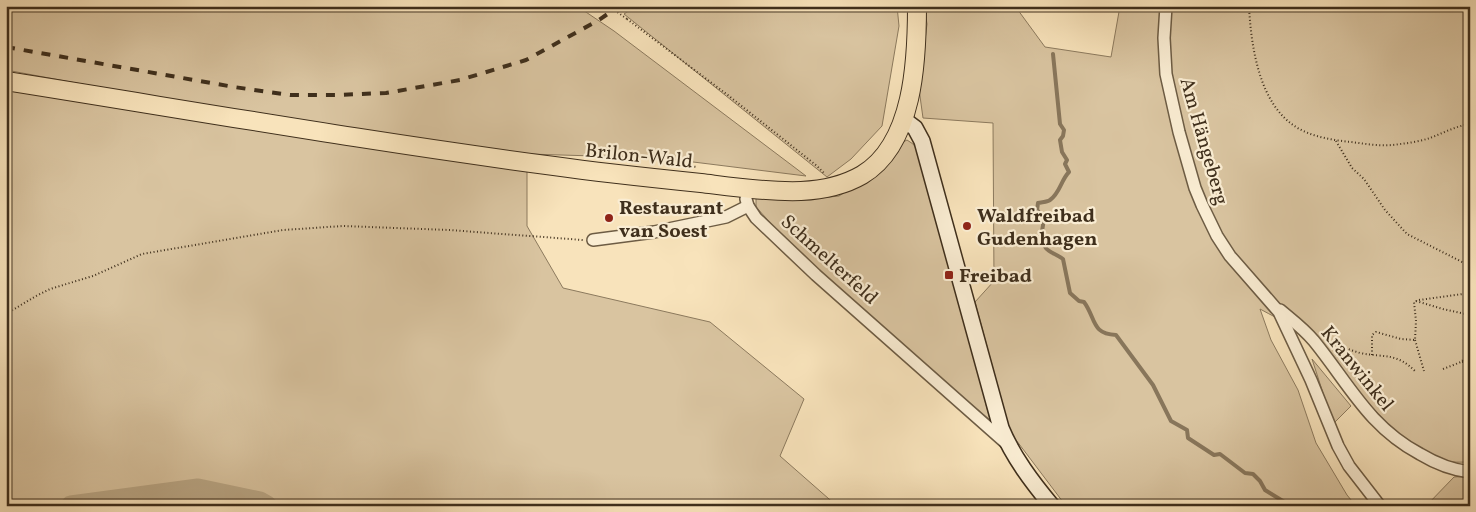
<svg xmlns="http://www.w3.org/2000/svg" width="1476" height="512" viewBox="0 0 1476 512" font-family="Vollkorn,serif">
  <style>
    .green { fill: #d9c4a0; stroke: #8c7a5e }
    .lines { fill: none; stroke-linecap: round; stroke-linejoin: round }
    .stream { stroke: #88765b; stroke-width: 4 }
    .river { stroke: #b9a685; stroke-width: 21 }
    .minor-casing { stroke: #6d5c44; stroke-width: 14 }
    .secondary-casing { stroke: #3f2f1c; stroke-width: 18 }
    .primary-casing { stroke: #3f2f1c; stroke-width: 20 }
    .path { stroke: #3f2f1c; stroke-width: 2; stroke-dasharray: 1 2.5; stroke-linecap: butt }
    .minor { stroke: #faedd3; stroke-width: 11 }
    .secondary { stroke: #faedd3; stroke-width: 15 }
    .primary { stroke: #f8e3bb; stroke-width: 18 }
    .rail { stroke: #3f2f1c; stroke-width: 4; stroke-dasharray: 9 9; stroke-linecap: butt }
    .path-bridge { stroke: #3f2f1c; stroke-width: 2; stroke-dasharray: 1 2.5; stroke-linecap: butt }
    .poi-dot { fill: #8f2418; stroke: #faedd3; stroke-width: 2 }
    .labels { text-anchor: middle; stroke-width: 4.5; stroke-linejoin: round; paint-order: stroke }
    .street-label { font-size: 20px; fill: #3f2f1c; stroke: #faedd3 }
    .poi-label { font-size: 20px; font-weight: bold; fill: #3f2f1c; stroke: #faedd3; text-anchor: start }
  </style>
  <rect width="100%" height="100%" fill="#f8e3bb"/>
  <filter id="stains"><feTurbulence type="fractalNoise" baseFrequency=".004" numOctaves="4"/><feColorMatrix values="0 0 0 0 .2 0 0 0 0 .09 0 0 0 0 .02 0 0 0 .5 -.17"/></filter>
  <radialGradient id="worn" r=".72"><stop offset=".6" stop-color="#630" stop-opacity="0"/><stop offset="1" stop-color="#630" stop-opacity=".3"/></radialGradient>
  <g class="green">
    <path d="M 6,6 L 577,6 L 614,31 L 806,176 L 661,158 L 528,154 L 265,118 L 6,70 Z"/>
    <path d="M 636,6 L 897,6 L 899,26 L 882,126 L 851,159 L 827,177 L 624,14 Z"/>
    <path d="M 924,6 L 1015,6 L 1045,47 L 1111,57 L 1120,6 L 1470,6 L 1470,462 C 1462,462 1451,463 1443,460 C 1389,441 1359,387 1321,348 C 1304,331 1282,321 1260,309 L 1271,340 L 1298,390 L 1316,443 L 1347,495 L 1356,506 L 1066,506 L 1010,432 L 975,302 L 994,281 L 993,123 L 923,118 L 919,89 L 927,24 Z"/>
    <path d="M 6,89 L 527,170 L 527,226 L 563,288 L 710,322 L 804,399 L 780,456 L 837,506 L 6,506 Z"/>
    <path d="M 907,140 C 922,148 925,164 930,179 L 990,420 L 818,275 L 756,207 L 756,196 L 801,200 L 839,196 L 879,170 L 903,142 Z"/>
    <path d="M 1312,359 L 1351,406 L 1333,424 Z"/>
    <path d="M 1468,476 L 1470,506 L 1426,506 L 1454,477 Z"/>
  </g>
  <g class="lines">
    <path class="stream" d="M 1053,54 L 1060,124 L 1064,130 L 1063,136 L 1060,140 L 1062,152 L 1067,160 L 1065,164 L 1069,172 C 1061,180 1060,193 1050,200 C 1048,202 1041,202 1038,203 L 1037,210 C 1045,218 1044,221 1042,231 L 1044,235 C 1041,252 1052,251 1063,259 L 1070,293 L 1079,301 L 1084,302 C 1096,318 1091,334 1116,335 L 1153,385 L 1171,421 L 1187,430 L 1188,438 L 1214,455 L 1220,454 L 1245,473 L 1253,474 L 1260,481 L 1265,490 L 1291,506"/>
    <path class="river" d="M 71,506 L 198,489 L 260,502 L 267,506"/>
    <defs>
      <g id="minor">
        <path d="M 1166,6 L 1164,38 L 1166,74 L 1179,132 L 1195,188 L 1202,205 L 1217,236 L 1230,256 L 1279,312 L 1311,380 L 1338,446 L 1349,466 L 1380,506"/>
        <path d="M 746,199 L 748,206 L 756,218 L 816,275 L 1007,444"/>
        <path d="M 593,240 L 654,232 L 726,217 L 748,206"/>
        <path d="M 1280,310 C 1292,320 1304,329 1314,341 C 1349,384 1368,426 1420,454 C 1435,463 1452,470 1470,472"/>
      </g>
      <path id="secondary" d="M 903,119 L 915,128 L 922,141 L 1001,428 C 1013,457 1032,482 1052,506"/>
      <path id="primary" d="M 6,81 C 189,110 371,142 554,166 C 603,173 652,178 701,183 C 734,187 768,192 801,191 C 823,190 843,186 862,175 C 914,144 917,60 917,6"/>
    </defs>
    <use href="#minor" class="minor-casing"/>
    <use href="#secondary" class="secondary-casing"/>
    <use href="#primary" class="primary-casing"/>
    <g class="path">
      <path d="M 1249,6 C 1251,46 1259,104 1296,127 C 1312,137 1332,140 1351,142 C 1367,144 1383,147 1400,144 C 1410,143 1421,141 1430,138 C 1443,133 1456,126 1470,124"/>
      <path d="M 627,19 L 729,96 L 817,166 L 824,173"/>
      <path d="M 1336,141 L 1352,168 L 1364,179 L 1385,210 L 1407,234 L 1470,266"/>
      <path d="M 677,165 L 697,167"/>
      <path d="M 1419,300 L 1470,293"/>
      <path d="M 1416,301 L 1443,309 L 1470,315"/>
      <path d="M 6,314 L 36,296 L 50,289 L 93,276 L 142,254 L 283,230 L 343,226 L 449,230 L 583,240"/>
      <path d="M 1415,340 L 1424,371"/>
      <path d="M 1329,342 C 1340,346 1350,350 1360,353 C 1385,358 1396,352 1416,372"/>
      <path d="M 1372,355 L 1372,335 L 1376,332 L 1401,339 L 1415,340 L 1416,321 L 1414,302 L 1416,301"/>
      <path d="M 1462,362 L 1470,361"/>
      <path d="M 1443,369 L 1461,362 L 1470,353"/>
    </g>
    <use href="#minor" class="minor"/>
    <use href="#secondary" class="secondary"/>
    <use href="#primary" class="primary"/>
    <path class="rail" d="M 6,47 L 234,87 L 290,95 L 335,95 L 386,93 L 460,80 L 526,60 L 599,20 L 619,6"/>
    <path class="path-bridge" d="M 609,6 L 627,19"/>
  </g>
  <g class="poi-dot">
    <circle cx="609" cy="218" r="5"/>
    <circle cx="967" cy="226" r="5"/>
    <rect x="944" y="270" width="10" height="10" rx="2.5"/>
  </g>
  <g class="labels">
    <g class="street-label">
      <text transform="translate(1205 141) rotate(74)" y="7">Am Hängeberg</text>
      <text transform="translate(639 155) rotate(6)" y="7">Brilon-Wald</text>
      <text transform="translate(830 259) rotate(42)" y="7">Schmelterfeld</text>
      <text transform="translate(1358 368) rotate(51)" y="7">Kranwinkel</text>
    </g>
    <g class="poi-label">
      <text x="619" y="214">Restaurant<tspan x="619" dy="23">van Soest</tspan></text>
      <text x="977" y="222">Waldfreibad<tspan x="977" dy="23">Gudenhagen</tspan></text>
      <text x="959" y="282">Freibad</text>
    </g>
  </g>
  <rect width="1476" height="512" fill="none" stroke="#f8e3bb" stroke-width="25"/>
  <rect x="8" y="8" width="1461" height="497" fill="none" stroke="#3f2f1c" stroke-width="2.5"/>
  <rect x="12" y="12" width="1451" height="487" fill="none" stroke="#3f2f1c"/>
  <rect width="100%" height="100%" filter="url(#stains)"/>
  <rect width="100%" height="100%" fill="url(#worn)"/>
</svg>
